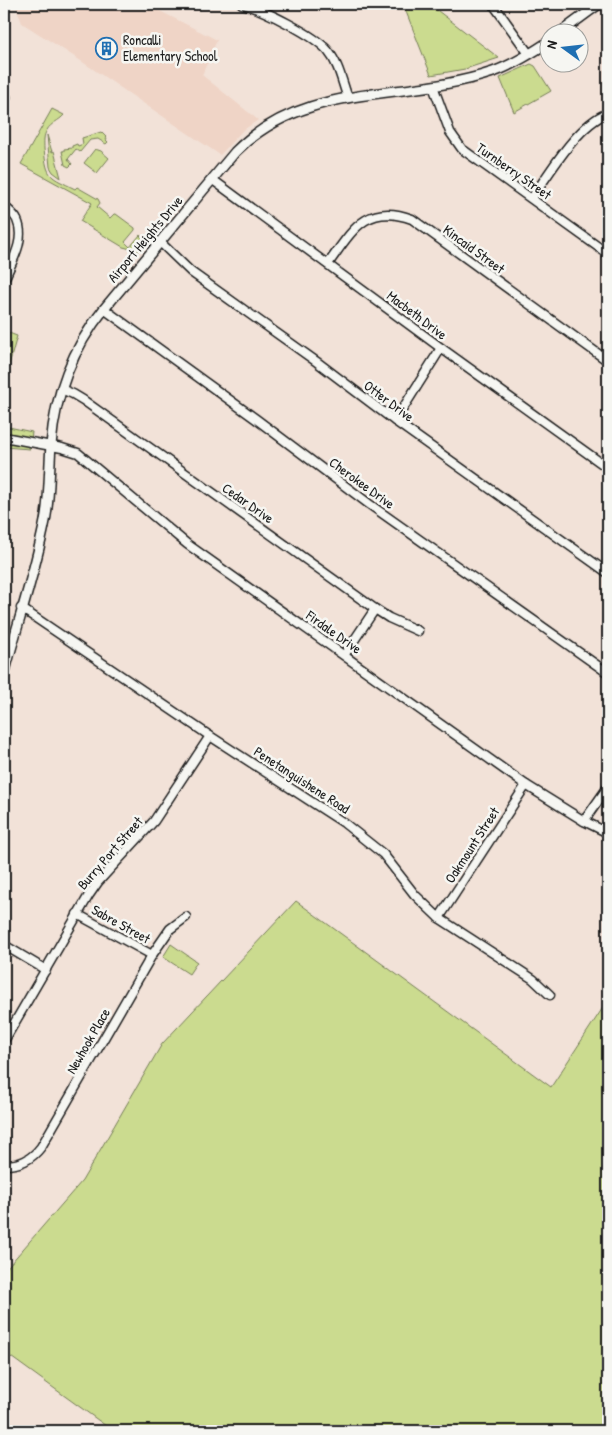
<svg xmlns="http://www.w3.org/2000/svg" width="612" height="1435" viewBox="0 0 612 1435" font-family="'Patrick Hand',sans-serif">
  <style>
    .built { fill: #efd4c6 }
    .green { fill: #cbdb8f; stroke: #747c56 }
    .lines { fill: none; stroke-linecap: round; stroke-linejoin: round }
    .minor-casing { stroke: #1c1c1c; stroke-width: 11 }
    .tertiary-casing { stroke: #1c1c1c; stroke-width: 12 }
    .minor { stroke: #f6f6f2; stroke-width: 8 }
    .tertiary { stroke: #f6f6f2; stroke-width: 9 }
    .labels { text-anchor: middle; stroke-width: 5; stroke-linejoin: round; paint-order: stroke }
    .poi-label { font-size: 14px; fill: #1c1c1c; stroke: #f6f6f2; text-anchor: start }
    .street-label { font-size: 14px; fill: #1c1c1c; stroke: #f6f6f2 }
  </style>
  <rect width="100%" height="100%" fill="#f2e2d8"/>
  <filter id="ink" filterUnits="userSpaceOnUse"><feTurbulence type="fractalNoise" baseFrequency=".02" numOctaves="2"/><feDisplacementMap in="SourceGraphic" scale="10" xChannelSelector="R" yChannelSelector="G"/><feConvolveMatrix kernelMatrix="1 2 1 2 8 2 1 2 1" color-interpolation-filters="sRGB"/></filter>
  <g filter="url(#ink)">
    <path class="built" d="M 15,4 L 146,4 L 217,40 L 202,75 L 258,120 L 242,131 L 220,155 L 81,61 L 22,23 Z"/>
    <g class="green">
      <path d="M 403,4 L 429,4 L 499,58 L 465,69 L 431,75 Z"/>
      <path d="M 531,64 L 535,66 L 551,91 L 514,112 L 500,78 Z"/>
      <path d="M 52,109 L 64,115 C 59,121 51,123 47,130 C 43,136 44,142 44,149 C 47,179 50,176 75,189 L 77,187 L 98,199 L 100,203 L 97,207 L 110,218 L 114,214 L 116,214 L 135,228 L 135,230 L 125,242 L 130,247 L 140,235 L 145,242 L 139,251 L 123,247 L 80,221 L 92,203 L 21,164 Z"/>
      <path d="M 101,132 L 107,138 L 106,140 L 108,142 L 106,144 L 98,139 L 90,140 L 80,152 L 76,149 L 68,159 L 72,164 L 69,167 L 65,165 L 62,151 L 64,151 L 64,149 L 72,148 L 72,146 L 77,144 L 78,146 L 83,144 L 82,138 Z"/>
      <path d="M 47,135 L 52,152 L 54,151 L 61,178 L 53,172 L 50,167 Z"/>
      <path d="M 95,149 L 101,151 L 109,158 L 97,173 L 84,163 Z"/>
      <path d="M 9,333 L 17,336 L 4,383 L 4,364 Z"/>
      <path d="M 4,426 L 32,432 L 30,449 L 4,447 Z"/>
      <path d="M 296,901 L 551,1087 L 608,1000 L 608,1431 L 113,1431 L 4,1352 L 4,1271 L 82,1181 L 162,1044 Z"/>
      <path d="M 171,944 L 197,962 L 189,974 L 163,957 Z"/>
    </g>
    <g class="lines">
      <defs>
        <g id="minor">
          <path d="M 242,4 C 261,8 316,36 328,51 C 339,64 342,82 348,98"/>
          <path d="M 493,4 L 529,54"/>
          <path d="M 433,86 L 450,132 L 462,149 L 608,254"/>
          <path d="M 4,97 L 6,97"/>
          <path d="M 213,180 L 441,348 L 608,468"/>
          <path d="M 532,198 C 550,172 578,124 608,113"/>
          <path d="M 4,206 C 8,210 15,215 17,220 C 26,240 12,261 4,280"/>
          <path d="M 160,242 L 191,272 L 317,362 L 395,421 L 608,573"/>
          <path d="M 328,264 C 352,231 366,202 412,219 L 608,361"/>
          <path d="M 104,309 L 256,419 L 369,504 L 608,673"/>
          <path d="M 61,389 L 73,394 L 83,400 L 375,609 L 345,654"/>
          <path d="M 395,421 L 441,348"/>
          <path d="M 4,437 L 62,448 L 78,453 L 187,544 L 526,785 L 584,821 L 608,833"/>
          <path d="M 21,608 L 210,736 L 344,823 L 383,854 L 415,895 L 439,918 L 533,979 L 550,995"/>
          <path d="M 375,609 L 389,618 L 418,631"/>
          <path d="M 584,821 L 608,787"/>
          <path d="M 77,914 L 152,955"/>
          <path d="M 439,918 L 526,785"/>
          <path d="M 4,945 L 46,970"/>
          <path d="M 4,1041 L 89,895 L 98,882 L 154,821 L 210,736"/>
          <path d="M 4,1165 C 20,1165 31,1160 41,1147 L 152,955 L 170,929 L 186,917"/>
        </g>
        <g id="tertiary">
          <path d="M 561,32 L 599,4"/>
          <path d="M 4,675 C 17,624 35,573 45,521 C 50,496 49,470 51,445 C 55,394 72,349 104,309 L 235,152 C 306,80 404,102 493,72 C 513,65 532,53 550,41"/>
        </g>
      </defs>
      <use href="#minor" class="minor-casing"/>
      <use href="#tertiary" class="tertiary-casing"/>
      <use href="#minor" class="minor"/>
      <use href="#tertiary" class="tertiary"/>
    </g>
  </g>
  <defs>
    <symbol id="building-ring" viewBox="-11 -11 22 22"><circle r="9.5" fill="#f6f6f2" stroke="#1f6fb2" stroke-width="1.5"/><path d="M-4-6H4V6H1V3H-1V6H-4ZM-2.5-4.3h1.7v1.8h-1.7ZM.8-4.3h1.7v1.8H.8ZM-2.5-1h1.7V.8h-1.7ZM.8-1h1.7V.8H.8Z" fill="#1f6fb2"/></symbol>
  </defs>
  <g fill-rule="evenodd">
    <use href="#building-ring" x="94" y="36" width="25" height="25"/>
  </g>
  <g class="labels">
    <g class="poi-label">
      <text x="123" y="45">Roncalli<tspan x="123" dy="16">Elementary School</tspan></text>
    </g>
    <g class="street-label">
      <text transform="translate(514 171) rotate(35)" y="5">Turnberry Street</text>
      <text transform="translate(145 239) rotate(-50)" y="5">Airport Heights Drive</text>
      <text transform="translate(474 249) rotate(36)" y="5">Kincaid Street</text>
      <text transform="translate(417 315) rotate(37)" y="5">Macbeth Drive</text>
      <text transform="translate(389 401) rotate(37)" y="5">Otter Drive</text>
      <text transform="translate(362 483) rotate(36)" y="5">Cherokee Drive</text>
      <text transform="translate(248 503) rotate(35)" y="5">Cedar Drive</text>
      <text transform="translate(334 632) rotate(35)" y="5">Firdale Drive</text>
      <text transform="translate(302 780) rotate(33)" y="5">Penetanguishene Road</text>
      <text transform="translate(472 845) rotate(-57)" y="5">Oakmount Street</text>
      <text transform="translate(110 853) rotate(-49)" y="5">Burry Port Street</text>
      <text transform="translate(121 924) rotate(29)" y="5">Sabre Street</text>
      <text transform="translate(88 1041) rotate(-60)" y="5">Newhook Place</text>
    </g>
  </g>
  <rect width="612" height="1435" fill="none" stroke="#f6f6f2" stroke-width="20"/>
  <rect x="10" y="10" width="592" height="1415" fill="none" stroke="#1c1c1c" stroke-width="2" filter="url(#ink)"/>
  <g transform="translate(564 48) rotate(285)"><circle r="24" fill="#f6f6f2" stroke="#9f9f9c"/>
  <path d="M0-4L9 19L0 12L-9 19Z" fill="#1f6fb2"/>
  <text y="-8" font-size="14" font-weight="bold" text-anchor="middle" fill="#1c1c1c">N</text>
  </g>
</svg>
